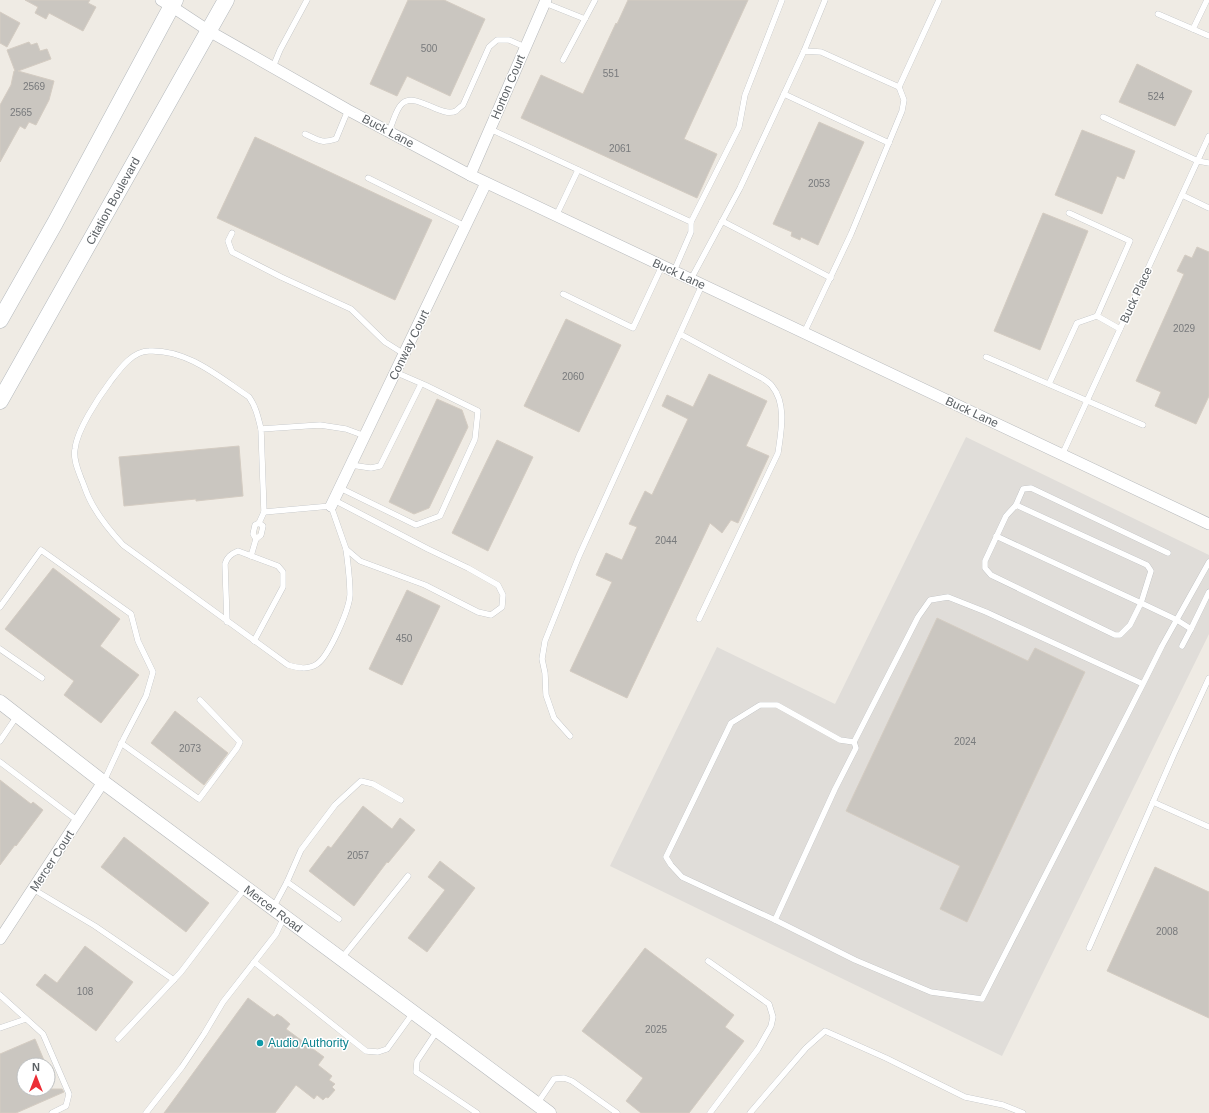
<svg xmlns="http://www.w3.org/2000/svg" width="1209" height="1113" viewBox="0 0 1209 1113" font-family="Helvetica,sans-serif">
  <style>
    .industrial { fill: #e0ddd9 }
    .building { fill: #cac6c0; stroke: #d4ccc2 }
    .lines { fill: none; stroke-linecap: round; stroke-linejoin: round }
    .service-casing { stroke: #b5b8bb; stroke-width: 6 }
    .minor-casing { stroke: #b5b8bb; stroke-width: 12 }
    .tertiary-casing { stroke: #b5b8bb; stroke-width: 15 }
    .secondary-casing { stroke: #b3b8bc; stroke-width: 17 }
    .service { stroke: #fff; stroke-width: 5.5 }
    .minor { stroke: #fff; stroke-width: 11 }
    .tertiary { stroke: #fff; stroke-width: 14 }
    .secondary { stroke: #fff; stroke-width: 16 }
    .culture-dot { fill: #0f9aa8; stroke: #fff; stroke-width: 1.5 }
    .labels { text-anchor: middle; stroke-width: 3; stroke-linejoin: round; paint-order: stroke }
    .number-label { font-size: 10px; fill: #787a7c }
    .street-label { font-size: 12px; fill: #5c6165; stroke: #fff }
    .culture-label { font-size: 12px; fill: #0d838f; stroke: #fff; text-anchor: start }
  </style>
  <rect width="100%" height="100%" fill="#efebe4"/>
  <path class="industrial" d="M 966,437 L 1209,555 L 1209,634 L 1002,1056 L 610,866 L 717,647 L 835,704 Z"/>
  <g class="building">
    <path d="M 25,0 L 90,0 L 88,3 L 96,7 L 83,31 L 49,13 L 46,19 L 35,13 L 38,7 Z"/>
    <path d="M 408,0 L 444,0 L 485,19 L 450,96 L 407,76 L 397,96 L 370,84 Z"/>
    <path d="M 628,0 L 748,0 L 684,139 L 717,154 L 697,198 L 521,118 L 541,75 L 583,94 L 616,23 L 617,24 Z"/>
    <path d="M 0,12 L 20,23 L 7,47 L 0,43 Z"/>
    <path d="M 29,42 L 31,45 L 37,43 L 40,51 L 47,49 L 51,59 L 18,71 L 54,81 L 49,100 L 36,125 L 29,122 L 25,129 L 20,126 L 0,162 L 0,105 L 11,85 L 14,71 L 15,71 L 7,50 Z"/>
    <path d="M 1137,64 L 1192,91 L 1175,126 L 1119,102 Z"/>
    <path d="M 819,122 L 864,142 L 818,245 L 801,237 L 800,240 L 791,236 L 792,232 L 773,224 Z"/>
    <path d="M 1082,130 L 1135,151 L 1124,179 L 1117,176 L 1102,214 L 1055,195 Z"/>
    <path d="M 255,137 L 432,220 L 395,300 L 217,218 Z"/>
    <path d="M 1043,213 L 1088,231 L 1040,350 L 994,331 Z"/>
    <path d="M 1197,247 L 1209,252 L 1209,396 L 1196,424 L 1155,406 L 1161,392 L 1136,381 L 1184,274 L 1177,271 L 1185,255 L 1192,258 Z"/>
    <path d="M 566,319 L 621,345 L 579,432 L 524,406 Z"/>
    <path d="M 709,374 L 767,401 L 746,446 L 769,456 L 738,523 L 731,520 L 722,533 L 710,523 L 627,698 L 570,671 L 612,582 L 596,575 L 606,553 L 622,560 L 637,527 L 629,524 L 645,491 L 652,495 L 688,419 L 662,406 L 667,395 L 693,407 Z"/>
    <path d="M 437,399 L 462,410 L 468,427 L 429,508 L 414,514 L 389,502 Z"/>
    <path d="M 497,440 L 533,457 L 488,551 L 452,533 Z"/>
    <path d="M 239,446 L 243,496 L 196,501 L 196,499 L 124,506 L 119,457 Z"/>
    <path d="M 53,568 L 120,619 L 100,646 L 139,675 L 101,723 L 64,695 L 74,681 L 5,629 Z"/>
    <path d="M 407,590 L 440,606 L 402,685 L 369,669 Z"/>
    <path d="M 937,618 L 1028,661 L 1035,648 L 1085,672 L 967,922 L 940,909 L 960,866 L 846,811 Z"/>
    <path d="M 175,711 L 228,753 L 204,785 L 151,743 Z"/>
    <path d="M 0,780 L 31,804 L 33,802 L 43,810 L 16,846 L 15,845 L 0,865 Z"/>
    <path d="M 363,806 L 392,829 L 400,818 L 415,830 L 388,863 L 387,862 L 354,906 L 309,871 L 328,846 L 331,848 Z"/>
    <path d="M 124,837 L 209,903 L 186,932 L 101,867 Z"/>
    <path d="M 440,861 L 475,888 L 427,952 L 408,938 L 445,890 L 428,877 Z"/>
    <path d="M 1155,867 L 1209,892 L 1209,1018 L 1107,971 Z"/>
    <path d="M 85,946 L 133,982 L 96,1031 L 36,985 L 45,974 L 57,983 Z"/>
    <path d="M 645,948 L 734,1015 L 725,1027 L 744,1041 L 689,1113 L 641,1113 L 626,1101 L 643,1078 L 582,1031 Z"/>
    <path d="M 248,998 L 274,1017 L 277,1014 L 282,1017 L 290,1024 L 286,1029 L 324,1057 L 318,1065 L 332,1076 L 329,1080 L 335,1084 L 332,1087 L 335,1090 L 328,1098 L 326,1097 L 323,1100 L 317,1095 L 314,1099 L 296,1085 L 275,1113 L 164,1113 Z"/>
    <path d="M 35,1039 L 46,1065 L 24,1065 L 24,1089 L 62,1089 L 64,1092 L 16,1113 L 0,1113 L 0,1054 Z"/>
  </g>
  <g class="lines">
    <defs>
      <g id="service">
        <path d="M 545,3 L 585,19"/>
        <path d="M 1158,14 L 1209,36"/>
        <path d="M 1193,29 L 1207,0"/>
        <path d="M 804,51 L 825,0"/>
        <path d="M 563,60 L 595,0"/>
        <path d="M 273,67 L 280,50 L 307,0"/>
        <path d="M 899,87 L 939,0"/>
        <path d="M 784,94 L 889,143"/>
        <path d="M 1103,117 L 1198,161 L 1209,163"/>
        <path d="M 490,129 L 691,222 L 691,232 L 674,271"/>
        <path d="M 389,132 C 392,124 395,113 400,106 C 413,88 440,119 456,111 C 458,109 460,107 463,105 L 489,47 L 497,40 L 509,40 L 525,47"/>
        <path d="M 305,134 C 318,140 321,144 336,139 L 348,110"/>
        <path d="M 368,178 L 465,226"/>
        <path d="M 1182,195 L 1209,208"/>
        <path d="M 556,216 L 578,170"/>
        <path d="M 722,221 L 831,278"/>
        <path d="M 691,222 L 739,127 L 745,95 L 782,0"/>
        <path d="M 232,233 L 228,241 L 232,252 L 281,277 L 351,309 L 385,342 L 404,354"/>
        <path d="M 691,279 L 740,188 L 804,51 L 821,52 L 899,87 L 904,100 L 902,111 L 851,234 L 804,333"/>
        <path d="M 563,294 L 633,328 L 662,266"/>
        <path d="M 1097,316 L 1120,329"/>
        <path d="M 680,334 L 762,378 C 765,380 770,383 772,386 C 787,404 781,432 778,453 L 699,619"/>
        <path d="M 986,357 L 1143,425"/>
        <path d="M 1049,384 L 1077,323 L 1097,316 L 1130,241 L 1069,213"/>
        <path d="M 261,429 C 258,417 256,407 249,397 C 219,377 187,349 149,351 C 132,351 119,370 110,382 C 98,398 77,430 75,449 C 73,459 78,470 81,478 C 84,485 86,492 89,498 C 97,515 110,531 123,545 L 288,665 C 298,668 308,670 317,664 C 329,656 349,610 350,595 C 350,580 348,564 346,549"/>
        <path d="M 1062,455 L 1209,136"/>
        <path d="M 351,465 L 371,468 L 380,466 L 421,384"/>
        <path d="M 340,488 L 416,525 L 440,516 L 475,439 L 478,411 L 425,385 L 395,372"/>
        <path d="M 334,500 L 428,549 L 468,568 L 498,585 L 503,595 L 502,607 L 491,615 L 478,612 L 425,585 L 360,561 L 346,549 L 331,506 L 264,512 L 261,429 L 320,425 L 346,429 L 365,436"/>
        <path d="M 1016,505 L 1023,489 L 1031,488 L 1168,553"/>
        <path d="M 259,523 L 263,526 L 261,535 L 256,539 L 253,534 L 255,525 L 259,523 L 264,512"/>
        <path d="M 996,536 L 1141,603 L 1130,625 L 1120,635 L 1115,635 L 991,575 L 985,568 L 985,561 L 1006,516 L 1016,505 L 1147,565 L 1151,571 L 1141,603 L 1177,620 L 1191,629 L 1209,592"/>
        <path d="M 251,556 L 256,539"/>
        <path d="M 0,607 L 41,550 L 131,614 L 138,641 L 153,672 L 146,696 L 124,738 L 104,781"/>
        <path d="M 227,622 L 225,564 C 227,557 231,554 238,551 L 278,566 L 283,572 L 283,587 L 254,641"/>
        <path d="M 1182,646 L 1191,629"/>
        <path d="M 0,649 L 42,678"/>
        <path d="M 1143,684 L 986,612 L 948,597 L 930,600 L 918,617 L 854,742 L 840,740 L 777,705 L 760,705 L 731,723 L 666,857 L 671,865 L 682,877 L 775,920 L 855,960 L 931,992 L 982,999 L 1143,684 L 1162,646 L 1209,562"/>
        <path d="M 570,736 L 554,718 L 546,695 L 545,673 L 542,659 L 545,641 L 579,556 L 702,285"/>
        <path d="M 0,741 L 17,716"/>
        <path d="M 121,743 L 199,799 L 237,748 L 240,742 L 200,700"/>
        <path d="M 0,762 L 78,821"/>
        <path d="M 1153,802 L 1209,827"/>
        <path d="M 287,882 L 339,919"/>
        <path d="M 33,889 L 95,926 L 174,980"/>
        <path d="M 273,908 L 287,882 L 301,850 L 335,805 L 361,781 L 373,784 L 401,800"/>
        <path d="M 775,920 L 835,789 L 856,748 L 854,742"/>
        <path d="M 1089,948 L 1174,754 L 1209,678"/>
        <path d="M 341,959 L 408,876"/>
        <path d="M 708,961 L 769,1004 L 773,1017 L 771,1026 L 758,1049 L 710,1113"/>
        <path d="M 254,962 L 366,1051 L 378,1052 L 387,1049 L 413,1013"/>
        <path d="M 0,995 L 43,1034 L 69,1094 L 66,1106 L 52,1113"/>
        <path d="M 0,1028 L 26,1019"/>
        <path d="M 437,1031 L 417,1061 L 416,1072 L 477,1113"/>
        <path d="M 118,1039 L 181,972 L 245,888"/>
        <path d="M 537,1104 L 554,1079 L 564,1078 L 572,1081 L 617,1113"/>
        <path d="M 146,1113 L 182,1067 L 204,1034 L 223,1002 L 276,934 L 284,917"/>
        <path d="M 750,1113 L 806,1048 L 825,1031 L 886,1058 L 965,1097 L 1003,1105 L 1023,1113"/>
      </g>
      <g id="minor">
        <path d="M 161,0 L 171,6 L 209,31 L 348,110 L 470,175 L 1209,524"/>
        <path d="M 470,175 L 546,0"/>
        <path d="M 331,506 L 486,183"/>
        <path d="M 0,939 L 103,782"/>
      </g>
      <path id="tertiary" d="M 0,702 L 103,782 L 549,1113"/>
      <g id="secondary">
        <path d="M 0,320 L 55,223 L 175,0"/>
        <path d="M 0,401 L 226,0"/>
      </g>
    </defs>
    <use href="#service" class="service-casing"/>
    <use href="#minor" class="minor-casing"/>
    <use href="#tertiary" class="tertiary-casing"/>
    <use href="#secondary" class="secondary-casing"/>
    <use href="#service" class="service"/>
    <use href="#minor" class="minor"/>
    <use href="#tertiary" class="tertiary"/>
    <use href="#secondary" class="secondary"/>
  </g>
  <circle class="culture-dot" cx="260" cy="1043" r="4"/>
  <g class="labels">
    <g class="number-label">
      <text x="429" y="52">500</text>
      <text x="611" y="77">551</text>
      <text x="34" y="90">2569</text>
      <text x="1156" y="100">524</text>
      <text x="21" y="116">2565</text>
      <text x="620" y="152">2061</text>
      <text x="819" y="187">2053</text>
      <text x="1184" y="332">2029</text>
      <text x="573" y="380">2060</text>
      <text x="666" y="544">2044</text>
      <text x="404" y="642">450</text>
      <text x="965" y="745">2024</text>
      <text x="190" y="752">2073</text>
      <text x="358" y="859">2057</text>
      <text x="1167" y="935">2008</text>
      <text x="85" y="995">108</text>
      <text x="656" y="1033">2025</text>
    </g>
    <g class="street-label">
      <text transform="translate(508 87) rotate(-67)" y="4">Horton Court</text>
      <text transform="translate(388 131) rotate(28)" y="4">Buck Lane</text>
      <text transform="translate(113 201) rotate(-61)" y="4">Citation Boulevard</text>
      <text transform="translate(679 274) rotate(25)" y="4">Buck Lane</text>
      <text transform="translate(1136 295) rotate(-65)" y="4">Buck Place</text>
      <text transform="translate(409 345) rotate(-64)" y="4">Conway Court</text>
      <text transform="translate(972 412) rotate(25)" y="4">Buck Lane</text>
      <text transform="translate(52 861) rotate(-57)" y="4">Mercer Court</text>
      <text transform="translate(273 909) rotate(37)" y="4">Mercer Road</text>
    </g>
    <g class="culture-label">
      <text x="268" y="1047">Audio Authority</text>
    </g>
  </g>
  <g transform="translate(36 1077)"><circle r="19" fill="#ffffff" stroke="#bec0c1"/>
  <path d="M0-3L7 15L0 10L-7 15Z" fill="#ec2d35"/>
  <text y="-6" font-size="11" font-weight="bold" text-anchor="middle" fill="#5c6165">N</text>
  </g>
</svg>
